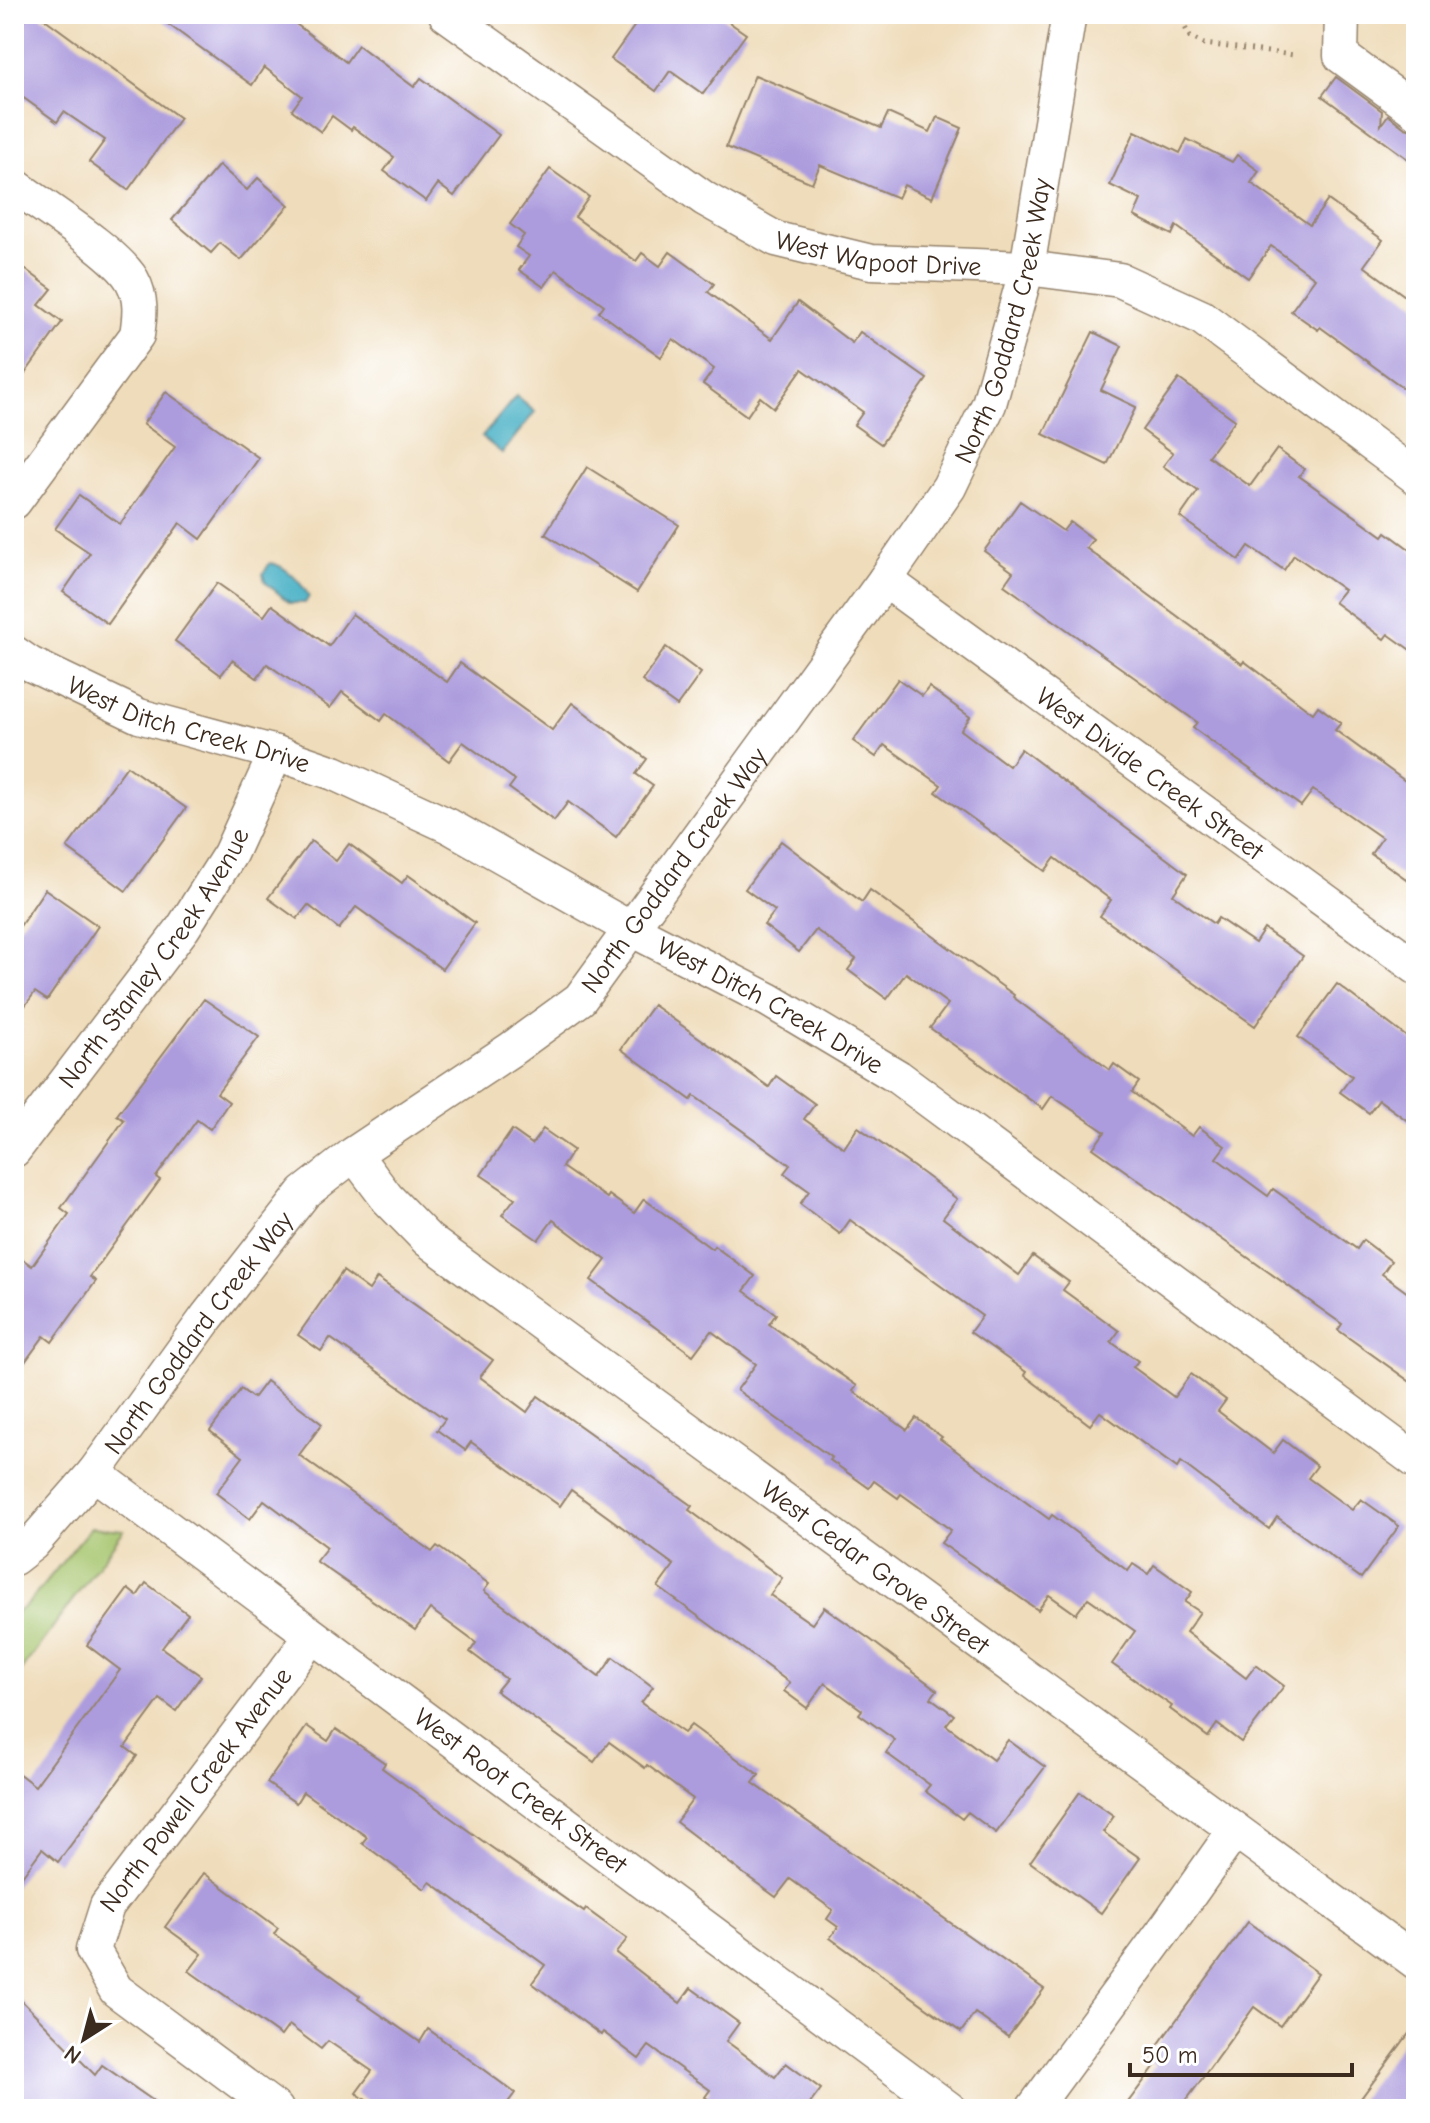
<svg xmlns="http://www.w3.org/2000/svg" width="1430" height="2123" viewBox="0 0 1430 2123" font-family="'Comic Neue',sans-serif">
  <style>
    .green { fill: #a6c56d; stroke: #707846; stroke-width: 2 }
    .water { fill: #46b0c5; stroke: #406d72; stroke-width: 2 }
    .building { fill: #ac9bdd }
    .lines { fill: none; stroke-linecap: round; stroke-linejoin: round }
    .minor-casing { stroke: #95836c; stroke-width: 37 }
    .path { stroke: #95836c; stroke-width: 5; stroke-dasharray: 2 6; stroke-linecap: butt }
    .minor { stroke: #fff; stroke-width: 34 }
    .labels { text-anchor: middle; stroke-width: 8; stroke-linejoin: round; paint-order: stroke }
    .street-label { font-size: 26px; fill: #3b2a1e; stroke: #fff }
  </style>
  <rect width="100%" height="100%" fill="#fff"/>
  <filter id="ink" filterUnits="userSpaceOnUse"><feTurbulence type="fractalNoise" baseFrequency=".0125" numOctaves="2"/><feDisplacementMap in="SourceGraphic" scale="16" xChannelSelector="R" yChannelSelector="G"/><feConvolveMatrix kernelMatrix="1 2 1 2 8 2 1 2 1" color-interpolation-filters="sRGB"/></filter>
  <filter id="wash" filterUnits="userSpaceOnUse"><feTurbulence type="fractalNoise" baseFrequency=".006" numOctaves="4" result="noise"/><feDisplacementMap in="SourceGraphic" scale="32" xChannelSelector="R" yChannelSelector="G"/><feGaussianBlur stdDeviation="1.8" result="paint"/><feColorMatrix in="noise" values="0 0 0 0 0 0 0 0 0 0 0 0 0 0 0 0 0 1.4 0 .05"/><feComposite in="paint" operator="in"/></filter>
  <g filter="url(#wash)">
    <rect width="100%" height="100%" fill="#efdcba"/>
    <path class="green" d="M 91,1527 L 124,1530 L 14,1680 L 14,1614 L 27,1605 Z"/>
    <g class="water">
      <path d="M 516,396 L 535,412 L 502,453 L 482,437 Z"/>
      <path d="M 270,563 C 286,565 301,583 309,596 L 305,603 L 290,603 L 265,582 L 263,574 Z"/>
    </g>
    <g id="blocks">
      <g class="building">
        <path d="M 29,14 L 38,14 L 180,118 L 128,190 L 89,162 L 105,140 L 64,112 L 57,122 L 14,91 L 14,35 Z"/>
        <path d="M 154,14 L 303,14 L 296,24 L 346,62 L 358,45 L 414,87 L 421,78 L 499,135 L 454,196 L 438,184 L 426,201 L 384,171 L 394,157 L 353,127 L 351,130 L 332,116 L 321,132 L 292,110 L 302,96 L 264,67 L 252,85 Z"/>
        <path d="M 643,14 L 717,14 L 746,34 L 703,94 L 670,71 L 656,91 L 611,59 Z"/>
        <path d="M 755,75 L 881,128 L 888,113 L 930,132 L 937,117 L 962,128 L 932,198 L 904,185 L 898,198 L 820,165 L 812,183 L 726,147 Z"/>
        <path d="M 1336,77 L 1382,111 L 1381,125 L 1388,115 L 1405,128 L 1416,131 L 1416,165 L 1322,96 Z"/>
        <path d="M 1135,131 L 1180,153 L 1187,139 L 1232,162 L 1237,155 L 1259,171 L 1251,183 L 1310,225 L 1328,200 L 1383,240 L 1364,266 L 1416,304 L 1416,397 L 1320,327 L 1318,330 L 1291,311 L 1315,278 L 1271,246 L 1248,278 L 1176,226 L 1172,235 L 1134,216 L 1141,200 L 1110,185 Z"/>
        <path d="M 219,165 L 247,190 L 258,178 L 289,205 L 241,260 L 220,243 L 211,253 L 172,220 Z"/>
        <path d="M 550,169 L 589,197 L 575,217 L 636,261 L 642,253 L 660,266 L 670,252 L 714,284 L 708,292 L 772,339 L 798,302 L 852,343 L 860,332 L 927,379 L 881,444 L 854,425 L 863,412 L 802,369 L 774,408 L 760,397 L 747,416 L 703,384 L 714,369 L 673,339 L 661,357 L 599,312 L 604,305 L 556,270 L 544,287 L 519,270 L 529,256 L 516,247 L 524,235 L 510,224 Z"/>
        <path d="M 14,261 L 52,289 L 39,305 L 62,322 L 14,389 Z"/>
        <path d="M 1093,332 L 1122,346 L 1101,390 L 1136,407 L 1107,465 L 1043,434 Z"/>
        <path d="M 1179,379 L 1235,420 L 1208,456 L 1250,486 L 1277,449 L 1304,469 L 1299,476 L 1383,536 L 1386,532 L 1416,554 L 1416,654 L 1388,634 L 1384,639 L 1334,602 L 1344,590 L 1294,555 L 1284,570 L 1249,546 L 1239,560 L 1180,517 L 1198,491 L 1163,466 L 1173,453 L 1142,430 Z"/>
        <path d="M 166,392 L 259,458 L 201,539 L 180,523 L 108,624 L 63,592 L 90,553 L 55,529 L 79,495 L 120,524 L 175,447 L 143,424 Z"/>
        <path d="M 587,467 L 679,525 L 637,592 L 545,534 Z"/>
        <path d="M 1020,501 L 1063,531 L 1070,522 L 1093,539 L 1086,548 L 1242,664 L 1244,661 L 1313,713 L 1318,706 L 1341,723 L 1335,730 L 1416,789 L 1416,886 L 1371,854 L 1382,838 L 1313,790 L 1301,806 L 1193,728 L 1197,722 L 1004,585 L 1013,572 L 984,551 Z"/>
        <path d="M 217,583 L 264,616 L 272,605 L 329,646 L 352,614 L 447,682 L 460,663 L 552,730 L 572,703 L 647,759 L 636,774 L 653,786 L 616,837 L 568,802 L 554,821 L 509,788 L 515,780 L 463,742 L 449,761 L 386,714 L 381,721 L 342,692 L 330,708 L 267,664 L 257,678 L 232,660 L 221,675 L 175,641 Z"/>
        <path d="M 666,647 L 701,673 L 677,706 L 642,681 Z"/>
        <path d="M 898,679 L 922,696 L 929,687 L 970,717 L 961,730 L 1009,766 L 1021,749 L 1187,874 L 1173,895 L 1214,924 L 1218,918 L 1255,943 L 1264,929 L 1303,956 L 1255,1026 L 1100,916 L 1111,900 L 1055,858 L 1045,871 L 936,792 L 941,785 L 884,745 L 876,757 L 853,741 Z"/>
        <path d="M 127,766 L 186,808 L 126,891 L 67,848 Z"/>
        <path d="M 311,841 L 336,861 L 349,844 L 402,883 L 408,875 L 475,923 L 442,969 L 356,907 L 339,929 L 308,905 L 297,919 L 268,898 Z"/>
        <path d="M 781,841 L 862,902 L 870,890 L 1014,995 L 1013,997 L 1110,1070 L 1114,1064 L 1139,1082 L 1132,1092 L 1192,1136 L 1199,1127 L 1225,1146 L 1216,1158 L 1268,1196 L 1273,1189 L 1357,1249 L 1363,1240 L 1391,1261 L 1382,1274 L 1416,1299 L 1416,1386 L 1338,1330 L 1342,1324 L 1093,1148 L 1105,1132 L 1052,1096 L 1043,1109 L 930,1028 L 948,1004 L 906,973 L 887,999 L 848,970 L 856,959 L 816,930 L 799,952 L 764,925 L 775,911 L 745,889 Z"/>
        <path d="M 45,889 L 98,926 L 47,1000 L 35,992 L 14,1021 L 14,935 Z"/>
        <path d="M 1337,984 L 1416,1044 L 1416,1127 L 1379,1100 L 1369,1113 L 1340,1092 L 1352,1076 L 1298,1037 Z"/>
        <path d="M 204,999 L 259,1037 L 217,1093 L 229,1102 L 210,1129 L 197,1120 L 156,1177 L 160,1180 L 90,1277 L 96,1281 L 52,1342 L 44,1336 L 14,1377 L 14,1253 L 32,1266 L 69,1214 L 61,1208 L 124,1120 L 117,1115 Z"/>
        <path d="M 653,1005 L 769,1087 L 776,1076 L 815,1104 L 804,1119 L 844,1148 L 858,1127 L 922,1173 L 957,1199 L 943,1218 L 1019,1275 L 1033,1256 L 1069,1282 L 1063,1290 L 1119,1331 L 1111,1342 L 1138,1361 L 1133,1367 L 1174,1397 L 1191,1374 L 1226,1400 L 1218,1411 L 1273,1453 L 1283,1440 L 1317,1466 L 1308,1478 L 1352,1510 L 1361,1499 L 1399,1526 L 1361,1578 L 1277,1517 L 1269,1529 L 1181,1462 L 1177,1468 L 1100,1412 L 1090,1425 L 1024,1375 L 1026,1372 L 970,1332 L 982,1316 L 850,1220 L 840,1234 L 800,1204 L 809,1191 L 784,1173 L 790,1165 L 694,1096 L 691,1100 L 621,1049 Z"/>
        <path d="M 543,1129 L 573,1150 L 562,1167 L 607,1198 L 609,1195 L 634,1213 L 644,1199 L 712,1249 L 714,1246 L 755,1276 L 744,1291 L 776,1314 L 769,1324 L 857,1386 L 853,1391 L 907,1430 L 916,1418 L 942,1437 L 940,1439 L 1049,1519 L 1052,1515 L 1128,1571 L 1133,1564 L 1148,1574 L 1154,1565 L 1192,1592 L 1185,1602 L 1200,1612 L 1186,1632 L 1246,1678 L 1256,1665 L 1284,1686 L 1241,1742 L 1217,1724 L 1208,1737 L 1170,1709 L 1172,1706 L 1112,1664 L 1135,1631 L 1088,1598 L 1076,1614 L 1049,1595 L 1038,1610 L 941,1543 L 951,1530 L 901,1494 L 898,1498 L 874,1481 L 869,1488 L 830,1460 L 832,1458 L 737,1390 L 756,1364 L 711,1331 L 693,1355 L 591,1280 L 606,1260 L 553,1220 L 538,1240 L 502,1215 L 515,1198 L 481,1175 L 512,1130 L 532,1144 Z"/>
        <path d="M 343,1271 L 369,1290 L 377,1278 L 493,1360 L 480,1377 L 527,1412 L 538,1396 L 692,1506 L 689,1510 L 782,1578 L 770,1595 L 812,1624 L 824,1607 L 871,1640 L 937,1690 L 931,1698 L 954,1715 L 946,1725 L 993,1760 L 1008,1740 L 1045,1767 L 996,1833 L 968,1812 L 962,1819 L 925,1791 L 930,1785 L 886,1753 L 895,1740 L 859,1714 L 862,1710 L 825,1683 L 807,1708 L 784,1691 L 790,1683 L 658,1587 L 674,1565 L 571,1490 L 560,1506 L 471,1442 L 465,1450 L 437,1430 L 445,1419 L 330,1338 L 321,1351 L 298,1335 Z"/>
        <path d="M 266,1381 L 322,1424 L 299,1455 L 432,1552 L 437,1546 L 489,1584 L 484,1591 L 599,1677 L 613,1657 L 653,1687 L 641,1703 L 684,1733 L 691,1725 L 759,1775 L 753,1783 L 1044,1989 L 1008,2037 L 975,2013 L 961,2032 L 830,1938 L 838,1927 L 827,1919 L 833,1910 L 790,1879 L 776,1897 L 740,1871 L 676,1822 L 693,1799 L 647,1765 L 645,1768 L 609,1742 L 594,1762 L 533,1718 L 496,1691 L 506,1679 L 470,1652 L 476,1643 L 430,1609 L 415,1630 L 316,1561 L 327,1547 L 264,1500 L 250,1519 L 216,1493 L 243,1457 L 210,1431 L 241,1389 L 253,1398 Z"/>
        <path d="M 146,1583 L 188,1614 L 162,1648 L 201,1676 L 176,1711 L 160,1699 L 125,1747 L 137,1756 L 58,1862 L 42,1849 L 14,1887 L 14,1770 L 35,1786 L 120,1670 L 87,1645 L 128,1589 L 137,1596 Z"/>
        <path d="M 307,1726 L 328,1741 L 336,1729 L 385,1763 L 382,1768 L 491,1847 L 584,1912 L 586,1909 L 627,1939 L 616,1953 L 680,2003 L 691,1988 L 739,2023 L 726,2041 L 775,2077 L 786,2063 L 821,2089 L 806,2109 L 721,2109 L 705,2097 L 710,2090 L 649,2046 L 639,2059 L 603,2032 L 601,2035 L 532,1983 L 545,1965 L 430,1882 L 425,1889 L 362,1843 L 367,1837 L 303,1792 L 296,1803 L 267,1783 Z"/>
        <path d="M 1080,1792 L 1114,1816 L 1103,1832 L 1140,1858 L 1101,1913 L 1030,1862 Z"/>
        <path d="M 204,1873 L 278,1928 L 274,1934 L 360,1996 L 358,1999 L 420,2042 L 428,2029 L 515,2093 L 503,2109 L 379,2109 L 356,2093 L 372,2071 L 328,2041 L 321,2049 L 289,2025 L 281,2036 L 189,1971 L 202,1954 L 165,1927 Z"/>
        <path d="M 1248,1922 L 1318,1973 L 1280,2026 L 1254,2007 L 1180,2109 L 1123,2109 L 1155,2066 L 1147,2060 Z"/>
        <path d="M 14,1993 L 95,2075 L 102,2065 L 165,2109 L 27,2109 L 14,2096 Z"/>
        <path d="M 1416,2024 L 1416,2109 L 1353,2109 Z"/>
      </g>
    </g>
  </g>
  <g filter="url(#ink)">
    <use href="#blocks" fill-opacity="0" stroke="#95836c" stroke-width="2"/>
    <g class="lines">
      <defs>
        <g id="minor">
          <path id="s1" d="M 446,14 L 705,199 L 776,239 L 871,262 L 1027,268 L 1120,280 L 1201,317 L 1416,477"/>
          <path d="M 1342,14 L 1341,56 L 1416,111"/>
          <path d="M 14,185 C 43,207 116,252 132,280 C 142,298 140,316 137,335 L 14,502"/>
          <path id="s2" d="M 885,580 L 1416,967"/>
          <path id="s3" d="M 14,653 L 30,664 L 139,716 L 276,753 L 334,773 L 449,826 L 631,929 L 769,1000 L 898,1077 L 1416,1461"/>
          <path id="s4" d="M 14,1150 L 183,928 L 230,854 L 276,753"/>
          <path id="s5" d="M 354,1154 L 387,1198 L 428,1240 L 1416,1962"/>
          <path id="s6" d="M 94,1473 L 949,2109"/>
          <path id="s7" d="M 14,1558 L 32,1544 L 94,1473 L 207,1317 L 304,1193 L 354,1154 L 510,1050 L 580,999 L 885,580 L 949,487 L 989,404 L 1027,268 L 1069,14"/>
          <path id="s8" d="M 276,2109 L 116,1990 L 93,1950 L 107,1906 L 312,1636"/>
          <path d="M 1033,2109 L 1168,1925 L 1235,1830"/>
        </g>
      </defs>
      <use href="#minor" class="minor-casing"/>
      <path class="path" d="M 1178,14 L 1190,37 L 1204,44 L 1293,55"/>
      <use href="#minor" class="minor"/>
    </g>
  </g>
  <g class="labels">
    <g class="street-label">
      <text dy="9" stroke="none"><textPath href="#s1" startOffset="504">West Wapoot Drive</textPath></text>
      <text dy="9" stroke="none"><textPath href="#s7" startOffset="1612">North Goddard Creek Way</textPath></text>
      <text dy="9" stroke="none"><textPath href="#s3" startOffset="190">West Ditch Creek Drive</textPath></text>
      <text dy="9" stroke="none"><textPath href="#s2" startOffset="328">West Divide Creek Street</textPath></text>
      <text dy="9" stroke="none"><textPath href="#s7" startOffset="964">North Goddard Creek Way</textPath></text>
      <text dy="9" stroke="none"><textPath href="#s4" startOffset="238">North Stanley Creek Avenue</textPath></text>
      <text dy="9" stroke="none"><textPath href="#s3" startOffset="838">West Ditch Creek Drive</textPath></text>
      <text dy="9" stroke="none"><textPath href="#s7" startOffset="292">North Goddard Creek Way</textPath></text>
      <text dy="9" stroke="none"><textPath href="#s5" startOffset="668">West Cedar Grove Street</textPath></text>
      <text dy="9" stroke="none"><textPath href="#s8" startOffset="438">North Powell Creek Avenue</textPath></text>
      <text dy="9" stroke="none"><textPath href="#s6" startOffset="532">West Root Creek Street</textPath></text>
    </g>
  </g>
  <rect width="1430" height="2123" fill="none" stroke="#fff" stroke-width="48"/>
  <g transform="translate(84 2039) rotate(216)" stroke="#ffffff" stroke-width="6" paint-order="stroke">
  <path d="M0-6L14 30L0 20L-14 30Z" fill="#3b2a1e"/>
  <text y="-12" font-size="22" font-weight="bold" text-anchor="middle" fill="#3b2a1e">N</text>
  </g>
  <path d="M1130 2063v12h222v-12" fill="none" stroke="#3b2a1e" stroke-width="4"/>
  <text x="1142" y="2063" font-size="24" fill="#3b2a1e" stroke="#ffffff" stroke-width="6" paint-order="stroke">50 m</text>
</svg>
